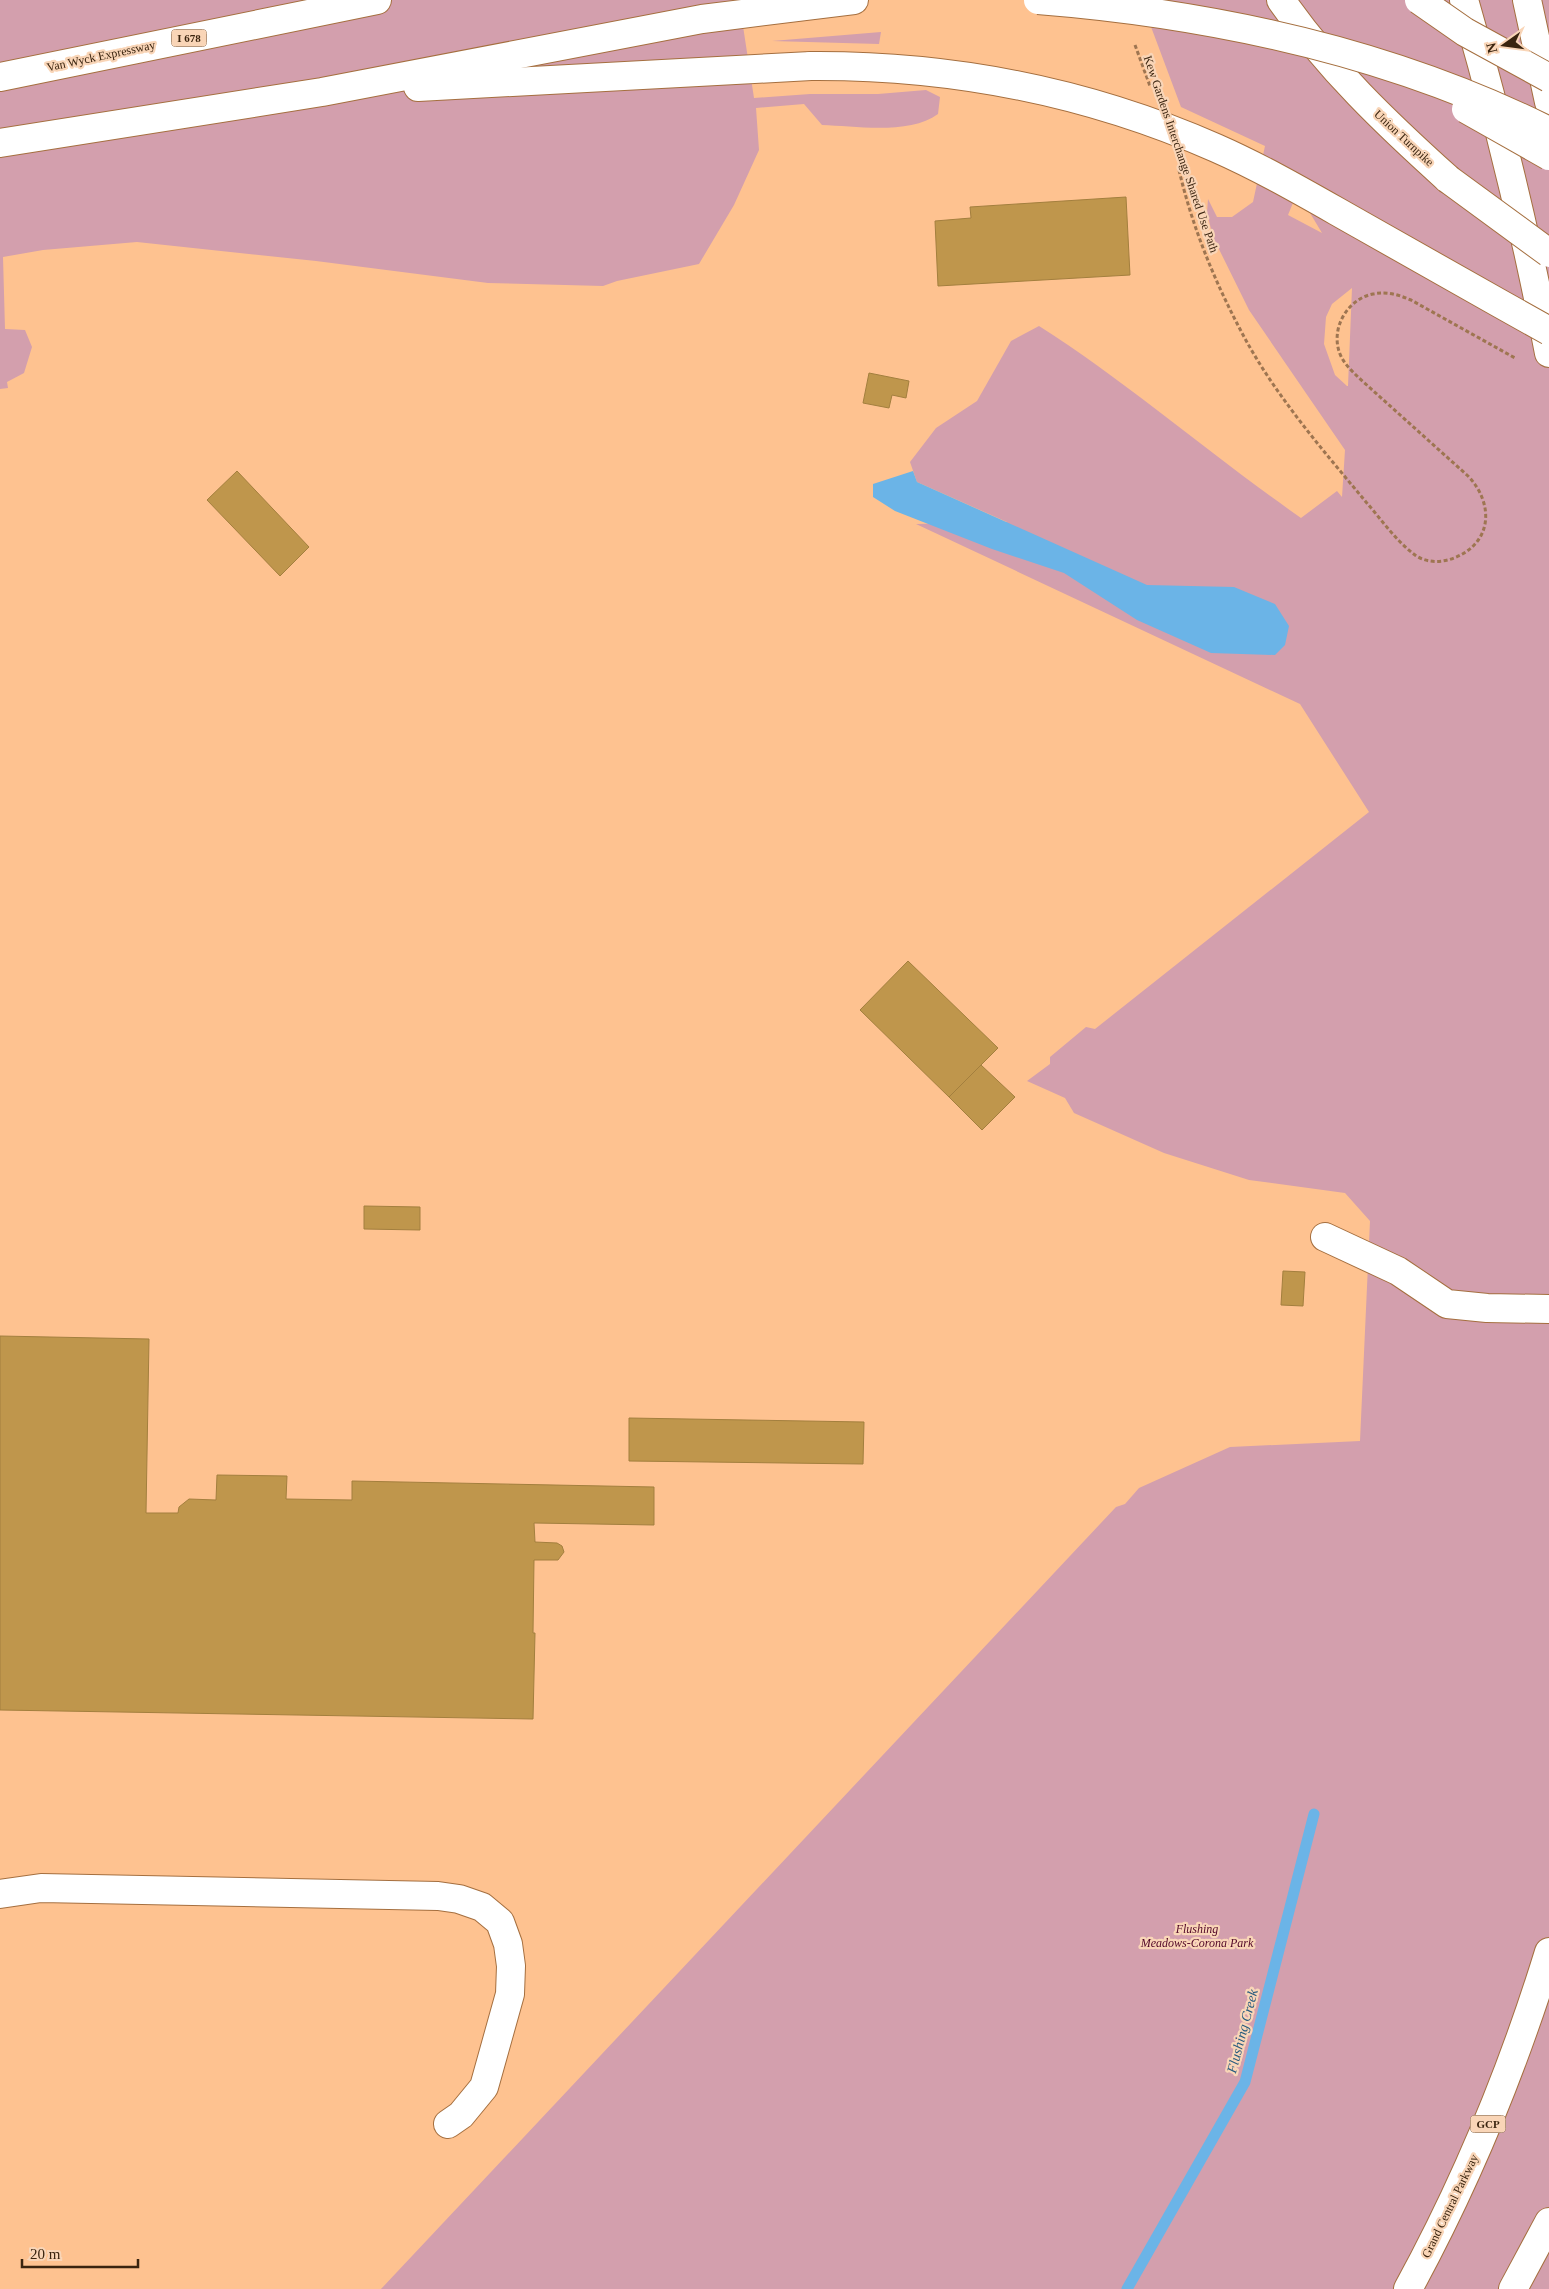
<svg xmlns="http://www.w3.org/2000/svg" width="1549" height="2289" viewBox="0 0 1549 2289" font-family="Georgia,serif">
  <style>
    .green { fill: #d39fad; fill-rule: evenodd }
    .water { fill: #6bb4e7 }
    .lines { fill: none; stroke-linecap: round; stroke-linejoin: round }
    .stream { stroke: #6bb4e7; stroke-width: 11 }
    .building { fill: #bf964c; stroke: #a37f3e }
    .minor-casing { stroke: #a56f3f; stroke-width: 30 }
    .major-casing { stroke: #a56f3f; stroke-width: 30 }
    .highway-casing { stroke: #a56f3f; stroke-width: 30 }
    .path { stroke: #9e7551; stroke-width: 3; stroke-dasharray: 4 2.5; stroke-linecap: butt }
    .minor { stroke: #fff; stroke-width: 28 }
    .major { stroke: #fff; stroke-width: 28 }
    .highway { stroke: #fff; stroke-width: 28 }
    .major-bridge-casing { stroke: #a56f3f; stroke-width: 30; stroke-linecap: butt }
    .highway-bridge-casing { stroke: #a56f3f; stroke-width: 30; stroke-linecap: butt }
    .major-bridge { stroke: #fff; stroke-width: 28 }
    .highway-bridge { stroke: #fff; stroke-width: 28 }
    .labels { text-anchor: middle; stroke-width: 4.5; stroke-linejoin: round; paint-order: stroke }
    .shield { fill: #f9d5b7; stroke: #735941; stroke-width: 1 }
    .shield-label { font-size: 11px; font-weight: bold; fill: #3a240f }
    .street-label { font-size: 12px; fill: #3a240f; stroke: #f9d5b7 }
    .park-label { font-size: 12px; font-style: italic; fill: #520728; stroke: #f9d5b7 }
    .water-label { font-size: 14px; font-style: italic; fill: #265b7e; stroke: #f9d5b7 }
  </style>
  <rect width="100%" height="100%" fill="#fec290"/>
  <g class="green">
    <path d="M 0,0 L 739,0 L 754,98 L 810,94 L 878,94 L 926,90 L 940,97 L 938,114 C 910,135 856,126 822,125 L 804,104 L 756,108 L 759,150 L 734,205 L 699,264 L 617,281 L 603,286 L 488,283 L 316,261 L 137,242 L 43,250 L 3,257 L 5,329 L 25,330 L 32,347 L 24,373 L 7,382 L 8,388 L 0,389 Z"/>
    <path d="M 1141,0 L 1549,0 L 1549,2289 L 381,2289 L 1116,1507 L 1125,1504 L 1139,1488 L 1230,1447 L 1360,1441 L 1370,1221 L 1345,1193 L 1249,1180 L 1164,1153 L 1074,1113 L 1065,1098 L 1027,1081 L 1050,1064 L 1050,1057 L 1086,1027 L 1095,1029 L 1369,812 L 1300,704 L 916,524 L 1007,522 L 917,482 L 910,462 L 936,428 L 977,401 L 1011,341 L 1039,326 C 1130,384 1212,456 1301,518 L 1337,491 L 1342,497 L 1345,450 L 1249,310 L 1213,237 L 1207,213 L 1208,199 L 1217,217 L 1232,217 L 1253,202 L 1265,146 L 1181,107 ZM 1297,193 L 1298,193 L 1322,233 L 1288,215 ZM 1352,288 L 1348,386 L 1347,386 L 1335,375 L 1324,344 L 1326,317 L 1332,304 Z"/>
    <path d="M 881,32 L 879,44 L 772,41 Z"/>
  </g>
  <path class="water" d="M 913,471 L 917,482 L 1147,585 L 1234,587 L 1275,604 L 1289,626 L 1285,645 L 1275,655 L 1211,653 L 1137,620 L 1064,573 L 992,549 L 895,511 L 873,497 L 873,484 Z"/>
  <g class="lines">
    <path class="stream" d="M 1127,2289 L 1245,2082 L 1314,1814"/>
  </g>
  <g class="building">
    <path d="M 1126,197 L 1130,275 L 938,286 L 935,221 L 971,218 L 970,207 Z"/>
    <path d="M 869,373 L 909,381 L 906,398 L 892,395 L 889,408 L 863,403 Z"/>
    <path d="M 237,471 L 309,547 L 280,576 L 207,500 Z"/>
    <path d="M 908,961 L 998,1048 L 949,1097 L 860,1010 Z"/>
    <path d="M 981,1065 L 1015,1097 L 982,1130 L 949,1097 Z"/>
    <path d="M 364,1206 L 420,1207 L 420,1230 L 364,1229 Z"/>
    <path d="M 1283,1271 L 1305,1272 L 1303,1306 L 1281,1305 Z"/>
    <path d="M 0,1336 L 149,1339 L 146,1513 L 178,1513 L 179,1507 L 189,1499 L 216,1500 L 217,1475 L 287,1476 L 286,1499 L 352,1500 L 352,1481 L 654,1487 L 654,1525 L 534,1523 L 535,1542 L 557,1543 L 562,1546 L 564,1552 L 558,1560 L 534,1560 L 533,1633 L 535,1633 L 533,1719 L 0,1710 Z"/>
    <path d="M 629,1418 L 864,1422 L 863,1464 L 629,1461 Z"/>
  </g>
  <g class="lines">
    <defs>
      <g id="minor">
        <path d="M 1325,1237 L 1398,1271 L 1447,1304 L 1487,1308 L 1549,1309"/>
        <path d="M 0,1894 L 41,1888 L 438,1896 L 459,1899 L 482,1907 L 500,1922 L 508,1944 L 511,1966 L 510,1994 L 484,2087 L 461,2115 L 448,2124"/>
      </g>
      <path id="major" d="M 1281,0 C 1328,68 1387,124 1448,179"/>
      <g id="highway">
        <path d="M 1464,0 C 1498,118 1526,233 1549,353"/>
        <path d="M 1527,0 L 1549,102"/>
        <path d="M 0,77 L 377,0"/>
        <path d="M 418,87 L 811,66"/>
        <path d="M 0,143 L 322,92 L 702,19 L 854,0"/>
        <path d="M 1408,2289 C 1467,2181 1513,2069 1549,1952"/>
        <path d="M 1513,2289 L 1549,2222"/>
      </g>
    </defs>
    <use href="#minor" class="minor-casing"/>
    <use href="#major" class="major-casing"/>
    <use href="#highway" class="highway-casing"/>
    <g class="path">
      <path d="M 1135,45 L 1150,86"/>
      <path d="M 1179,170 C 1192,226 1214,280 1241,331 C 1273,393 1322,449 1366,502 C 1381,519 1396,541 1415,555 C 1426,563 1441,563 1454,558 C 1493,543 1494,503 1468,476 L 1359,378 C 1352,371 1344,364 1340,354 C 1330,329 1347,299 1373,294 C 1387,291 1399,295 1411,300 L 1515,358"/>
    </g>
    <use href="#minor" class="minor"/>
    <use href="#major" class="major"/>
    <use href="#highway" class="highway"/>
    <defs>
      <path id="major-bridge" d="M 1448,179 L 1549,253"/>
      <g id="highway-bridge">
        <path d="M 1038,0 C 1214,14 1390,52 1549,131"/>
        <path d="M 1419,0 L 1465,32 L 1549,78"/>
        <path d="M 811,66 C 952,65 1086,91 1216,148 C 1266,170 1313,198 1361,225 C 1423,260 1486,296 1549,331"/>
        <path d="M 1466,109 L 1549,156"/>
      </g>
    </defs>
    <use href="#major-bridge" class="major-bridge-casing"/>
    <use href="#highway-bridge" class="highway-bridge-casing"/>
    <use href="#major-bridge" class="major-bridge"/>
    <use href="#highway-bridge" class="highway-bridge"/>
  </g>
  <g class="labels">
    <g class="shield">
      <rect x="171.5" y="29.5" width="35" height="17" rx="4"/>
      <rect x="1470.5" y="2115.5" width="35" height="17" rx="4"/>
    </g>
    <g class="shield-label">
      <text x="189" y="42">I 678</text>
      <text x="1488" y="2128">GCP</text>
    </g>
    <g class="street-label">
      <text transform="translate(101 56) rotate(-12)" y="4">Van Wyck Expressway</text>
      <text transform="translate(1404 138) rotate(43)" y="4">Union Turnpike</text>
      <text transform="translate(1181 154) rotate(71)" y="4">Kew Gardens Interchange Shared Use Path</text>
      <text transform="translate(1450 2206) rotate(-64)" y="4">Grand Central Parkway</text>
    </g>
    <g class="park-label">
      <text x="1197" y="1933">Flushing<tspan x="1197" dy="14">Meadows-Corona Park</tspan></text>
    </g>
    <g class="water-label">
      <text transform="translate(1242 2031) rotate(-75)" y="5">Flushing Creek</text>
    </g>
  </g>
  <g transform="translate(1504 45) rotate(256)" stroke="#f9d5b7" stroke-width="4" paint-order="stroke">
  <path d="M0-4L9 19L0 12L-9 19Z" fill="#3a240f"/>
  <text y="-8" font-size="14" font-weight="bold" text-anchor="middle" fill="#3a240f">N</text>
  </g>
  <path d="M22 2259v8h116v-8" fill="none" stroke="#3a240f" stroke-width="2.5"/>
  <text x="30" y="2259" font-size="15" fill="#3a240f" stroke="#f9d5b7" stroke-width="4" paint-order="stroke">20 m</text>
</svg>
